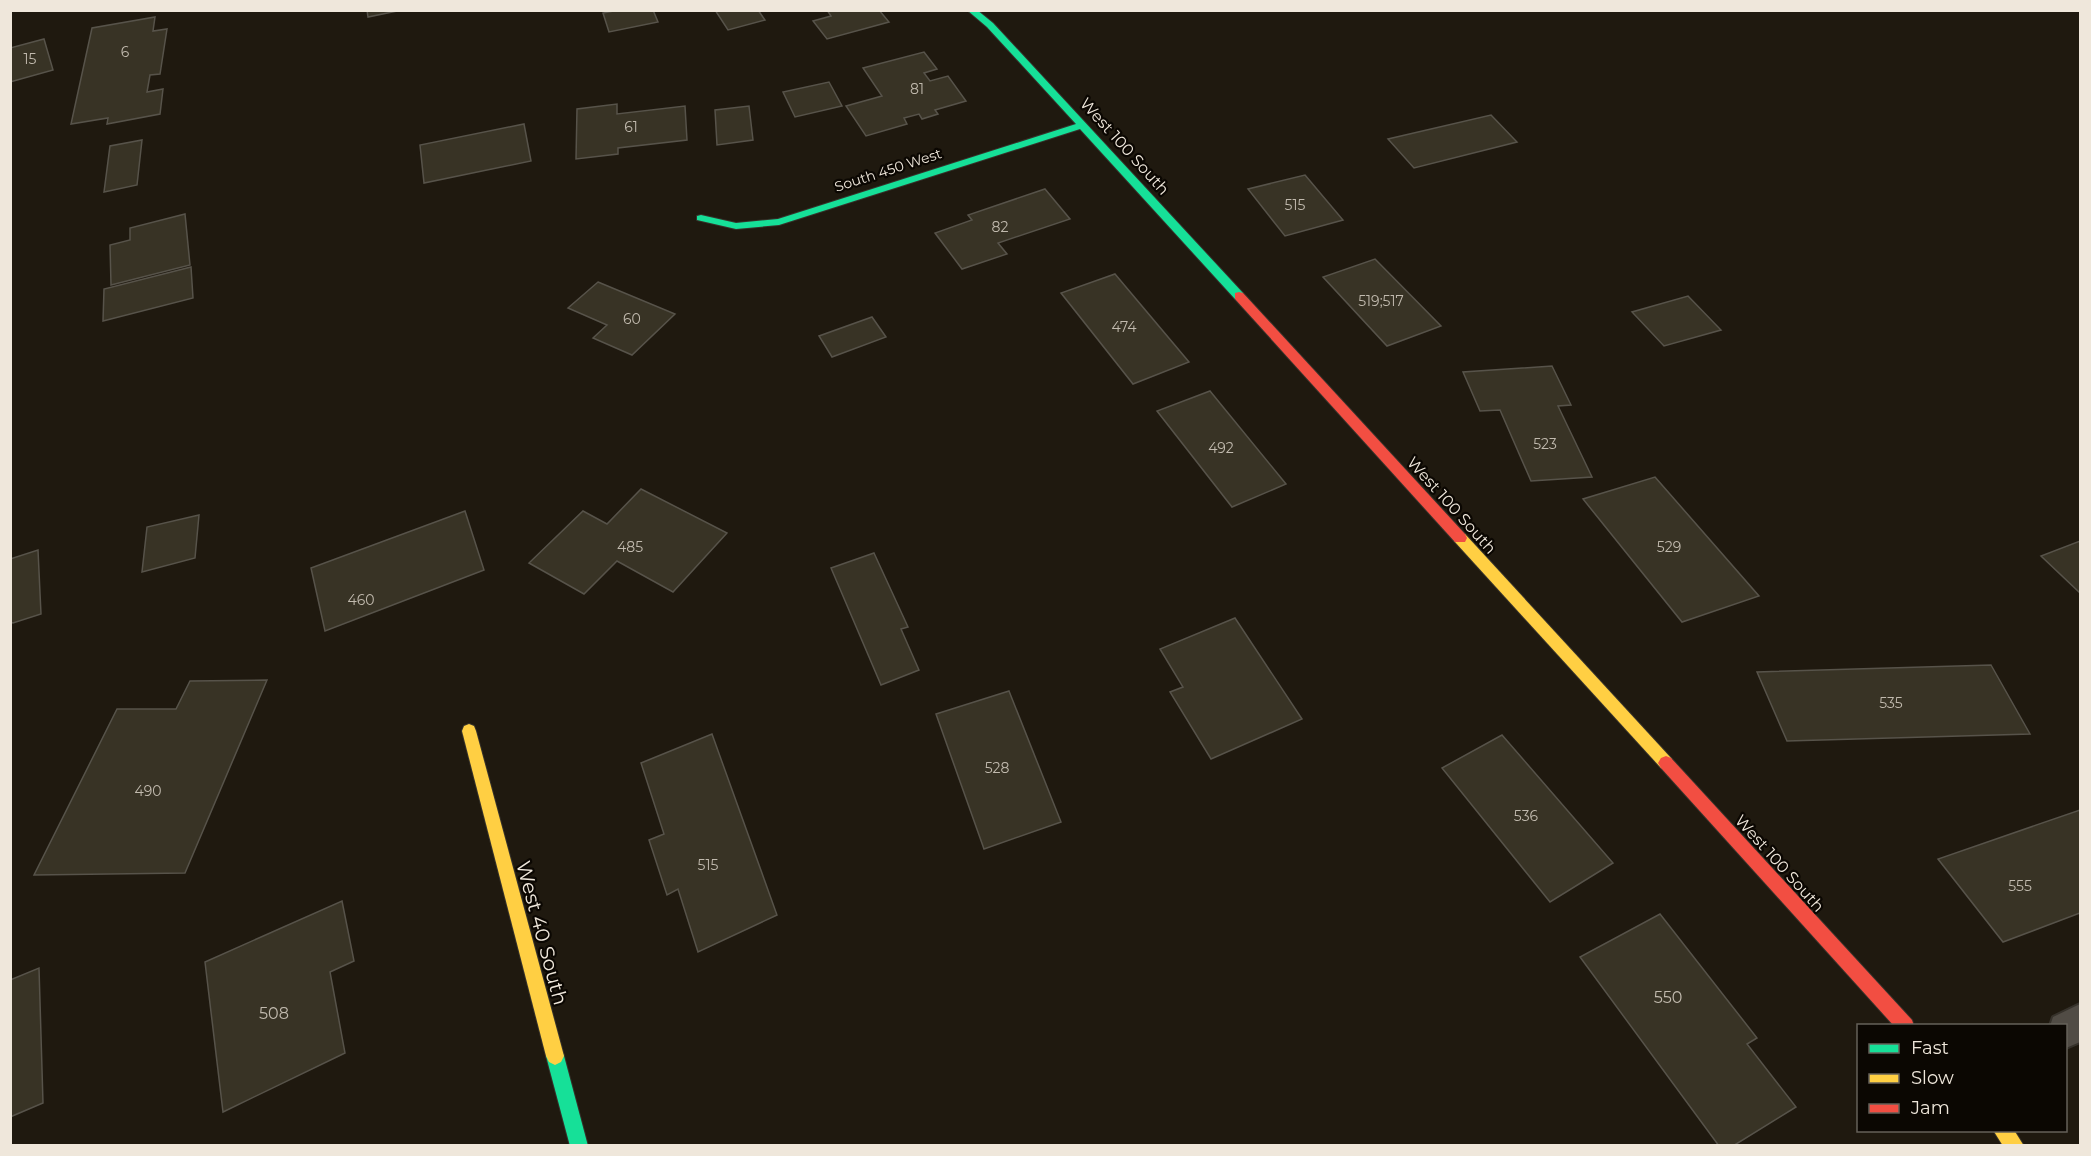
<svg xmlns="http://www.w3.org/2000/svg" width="2091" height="1156" viewBox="0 0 2091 1156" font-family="Montserrat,sans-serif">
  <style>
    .building { fill: #383325; stroke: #57534a; stroke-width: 1.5 }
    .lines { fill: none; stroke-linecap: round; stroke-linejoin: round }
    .lane-casing { stroke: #36322b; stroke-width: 4 }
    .fast-casing { stroke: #36322b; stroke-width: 2 }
    .slow-casing { stroke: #36322b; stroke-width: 2 }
    .jam-casing { stroke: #36322b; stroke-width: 2 }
    .lane { fill: #514c45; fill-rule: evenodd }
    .fast { fill: #16e098; fill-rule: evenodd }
    .slow { fill: #ffcf43; fill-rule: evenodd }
    .jam { fill: #f24e42; fill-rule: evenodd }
    .labels { text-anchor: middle; stroke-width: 4.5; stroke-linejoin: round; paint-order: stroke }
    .number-label { font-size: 14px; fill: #c1baae }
    .far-street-label { font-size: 14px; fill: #efe7db; stroke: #0b0702 }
    .street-label { font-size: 16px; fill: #efe7db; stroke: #0b0702 }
    .near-number-label { font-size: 16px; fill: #c1baae }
    .near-street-label { font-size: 20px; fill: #efe7db; stroke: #0b0702 }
  </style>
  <rect width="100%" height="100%" fill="#1f190f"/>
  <g class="building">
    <path d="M 367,10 L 402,10 L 368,17 Z"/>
    <path d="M 619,10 L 653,10 L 658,22 L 609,32 L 603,13 Z"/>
    <path d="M 715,10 L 758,10 L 765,20 L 728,30 Z"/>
    <path d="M 827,10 L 879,10 L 889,22 L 827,39 L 813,21 L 831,16 Z"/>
    <path d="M 155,17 L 153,31 L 167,29 L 160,74 L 150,75 L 147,92 L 163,89 L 160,114 L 107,124 L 108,118 L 71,124 L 92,28 Z"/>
    <path d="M 44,39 L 53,70 L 10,82 L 10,48 Z"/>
    <path d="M 924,52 L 937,69 L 924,73 L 930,81 L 948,76 L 966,101 L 935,110 L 938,114 L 922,119 L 919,114 L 904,118 L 907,124 L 866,136 L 846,106 L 882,96 L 863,68 Z"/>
    <path d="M 829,82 L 842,106 L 795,117 L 783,92 Z"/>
    <path d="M 617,104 L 617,114 L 685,106 L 687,140 L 618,148 L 618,154 L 576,159 L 577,109 Z"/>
    <path d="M 749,106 L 753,140 L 717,145 L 715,110 Z"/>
    <path d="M 1491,115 L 1517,142 L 1414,168 L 1388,139 Z"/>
    <path d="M 524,124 L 531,161 L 424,183 L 420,145 Z"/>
    <path d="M 142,140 L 137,185 L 104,192 L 110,146 Z"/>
    <path d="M 1305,175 L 1343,220 L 1285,236 L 1248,189 Z"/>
    <path d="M 1045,189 L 1070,219 L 998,243 L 1007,254 L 962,269 L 935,233 L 972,220 L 968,215 Z"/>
    <path d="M 185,214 L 190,265 L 111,285 L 110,245 L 130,240 L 130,228 Z"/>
    <path d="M 1375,259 L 1441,326 L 1387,346 L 1323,277 Z"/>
    <path d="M 191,267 L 193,298 L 103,321 L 104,289 Z"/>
    <path d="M 1115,274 L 1189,362 L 1133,384 L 1061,293 Z"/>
    <path d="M 598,282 L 675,314 L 632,355 L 593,338 L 607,325 L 568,308 Z"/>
    <path d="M 1688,296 L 1721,330 L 1664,346 L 1632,312 Z"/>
    <path d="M 872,317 L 886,337 L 832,357 L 819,336 Z"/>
    <path d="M 1552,366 L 1571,405 L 1558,406 L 1592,477 L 1531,481 L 1500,410 L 1480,411 L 1463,372 Z"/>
    <path d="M 1210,391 L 1286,484 L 1232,507 L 1157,411 Z"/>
    <path d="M 1655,477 L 1759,596 L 1682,622 L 1583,499 Z"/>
    <path d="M 641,489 L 727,533 L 673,592 L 617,561 L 584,594 L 529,563 L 583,511 L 607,524 Z"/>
    <path d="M 465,511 L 484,570 L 325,631 L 311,568 Z"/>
    <path d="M 199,515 L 195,558 L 142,572 L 147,527 Z"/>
    <path d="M 2080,541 L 2080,593 L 2041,556 Z"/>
    <path d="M 38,550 L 41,614 L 13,623 L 10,622 L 10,559 Z"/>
    <path d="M 874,553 L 908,627 L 901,629 L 919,670 L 881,685 L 831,568 Z"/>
    <path d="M 1235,618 L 1302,719 L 1211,759 L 1170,692 L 1183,687 L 1160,649 Z"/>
    <path d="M 1991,665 L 2030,734 L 1787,741 L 1757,672 Z"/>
    <path d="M 267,680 L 185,873 L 34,875 L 117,709 L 176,709 L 190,681 Z"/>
    <path d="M 1009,691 L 1061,822 L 984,849 L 936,714 Z"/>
    <path d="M 712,734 L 777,915 L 698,952 L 678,889 L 667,895 L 649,840 L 664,834 L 641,763 Z"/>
    <path d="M 1502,735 L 1613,863 L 1550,902 L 1442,768 Z"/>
    <path d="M 2080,810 L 2080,913 L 2003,942 L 1938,859 Z"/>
    <path d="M 342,901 L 354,961 L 330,972 L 345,1053 L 223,1112 L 205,962 Z"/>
    <path d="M 1660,914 L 1757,1038 L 1747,1044 L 1796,1107 L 1733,1146 L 1719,1146 L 1580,957 Z"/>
    <path d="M 39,968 L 43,1103 L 10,1117 L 10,980 Z"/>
  </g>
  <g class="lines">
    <defs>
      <path id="lane" d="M 2080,1004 L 2080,1042 L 2066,1048 L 2066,1026 L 2050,1026 L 2053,1017 Z"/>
      <g id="fast">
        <path d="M 967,10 L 977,10 L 993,23 L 1243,293 L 1243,299 L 1235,299 L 1080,129 L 779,225 L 736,229 L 697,220 L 697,216 L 701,215 L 736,223 L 778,219 L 1076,124 L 987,27 Z"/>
        <path d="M 555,1047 L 561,1050 L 564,1056 L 588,1146 L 570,1146 L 546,1056 L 549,1050 Z"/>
      </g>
      <g id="slow">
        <path d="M 1460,533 L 1465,534 L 1671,758 L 1674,763 L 1671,768 L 1666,770 L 1661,768 L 1455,542 L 1453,538 L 1455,534 Z"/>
        <path d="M 469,724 L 474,726 L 476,731 L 564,1056 L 561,1062 L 555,1065 L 549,1062 L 546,1056 L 462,731 L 464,726 Z"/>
        <path d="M 1993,1130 L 2014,1130 L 2024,1146 L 2003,1146 Z"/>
      </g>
      <g id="jam">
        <path d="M 1239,292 L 1243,293 L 1465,534 L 1467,538 L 1465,542 L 1455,542 L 1235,299 L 1235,293 Z"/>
        <path d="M 1666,756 L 1671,758 L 1912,1020 L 1914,1026 L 1894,1026 L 1661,768 L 1658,763 L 1661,758 Z"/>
      </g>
    </defs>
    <use href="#lane" class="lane-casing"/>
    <use href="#fast" class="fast-casing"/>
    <use href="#slow" class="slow-casing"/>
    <use href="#jam" class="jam-casing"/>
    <use href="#lane" class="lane"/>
    <use href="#fast" class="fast"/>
    <use href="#slow" class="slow"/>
    <use href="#jam" class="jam"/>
  </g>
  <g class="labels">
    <g class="number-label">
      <text x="125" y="57">6</text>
      <text x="30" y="64">15</text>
      <text x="917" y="94">81</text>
      <text x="631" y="132">61</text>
      <text x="1295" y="210">515</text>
      <text x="1000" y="232">82</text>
      <text x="1381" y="306">519;517</text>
      <text x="632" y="324">60</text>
      <text x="1124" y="332">474</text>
      <text x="1545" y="449">523</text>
      <text x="1221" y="453">492</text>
      <text x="630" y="552">485</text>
      <text x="1669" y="552">529</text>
      <text x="361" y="605">460</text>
      <text x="1891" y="708">535</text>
      <text x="997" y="773">528</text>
      <text x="148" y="796">490</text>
      <text x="1526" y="821">536</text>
      <text x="708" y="870">515</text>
      <text x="2020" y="891">555</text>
    </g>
    <g class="far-street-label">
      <text transform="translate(888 170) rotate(-18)" y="5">South 450 West</text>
    </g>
    <g class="street-label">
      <text transform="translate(1125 146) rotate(48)" y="6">West 100 South</text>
      <text transform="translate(1452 505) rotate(48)" y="6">West 100 South</text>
      <text transform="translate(1780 863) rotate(48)" y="6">West 100 South</text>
    </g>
    <g class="near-number-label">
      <text x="1668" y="1003">550</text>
      <text x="274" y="1019">508</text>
    </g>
    <g class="near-street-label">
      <text transform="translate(542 933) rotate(75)" y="7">West 40 South</text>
    </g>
  </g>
  <rect width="2091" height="1156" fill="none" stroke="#efe7db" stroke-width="24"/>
  <rect x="1857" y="1024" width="210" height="108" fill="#0b0702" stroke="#666159" stroke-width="1.5"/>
  <rect x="1869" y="1044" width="30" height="9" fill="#16e098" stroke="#666159" stroke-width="1.5"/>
  <text x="1911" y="1054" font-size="18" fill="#efe7db">Fast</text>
  <rect x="1869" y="1074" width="30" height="9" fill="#ffcf43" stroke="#666159" stroke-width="1.5"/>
  <text x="1911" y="1084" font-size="18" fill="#efe7db">Slow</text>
  <rect x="1869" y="1104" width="30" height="9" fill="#f24e42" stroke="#666159" stroke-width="1.5"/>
  <text x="1911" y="1114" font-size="18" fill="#efe7db">Jam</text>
</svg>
